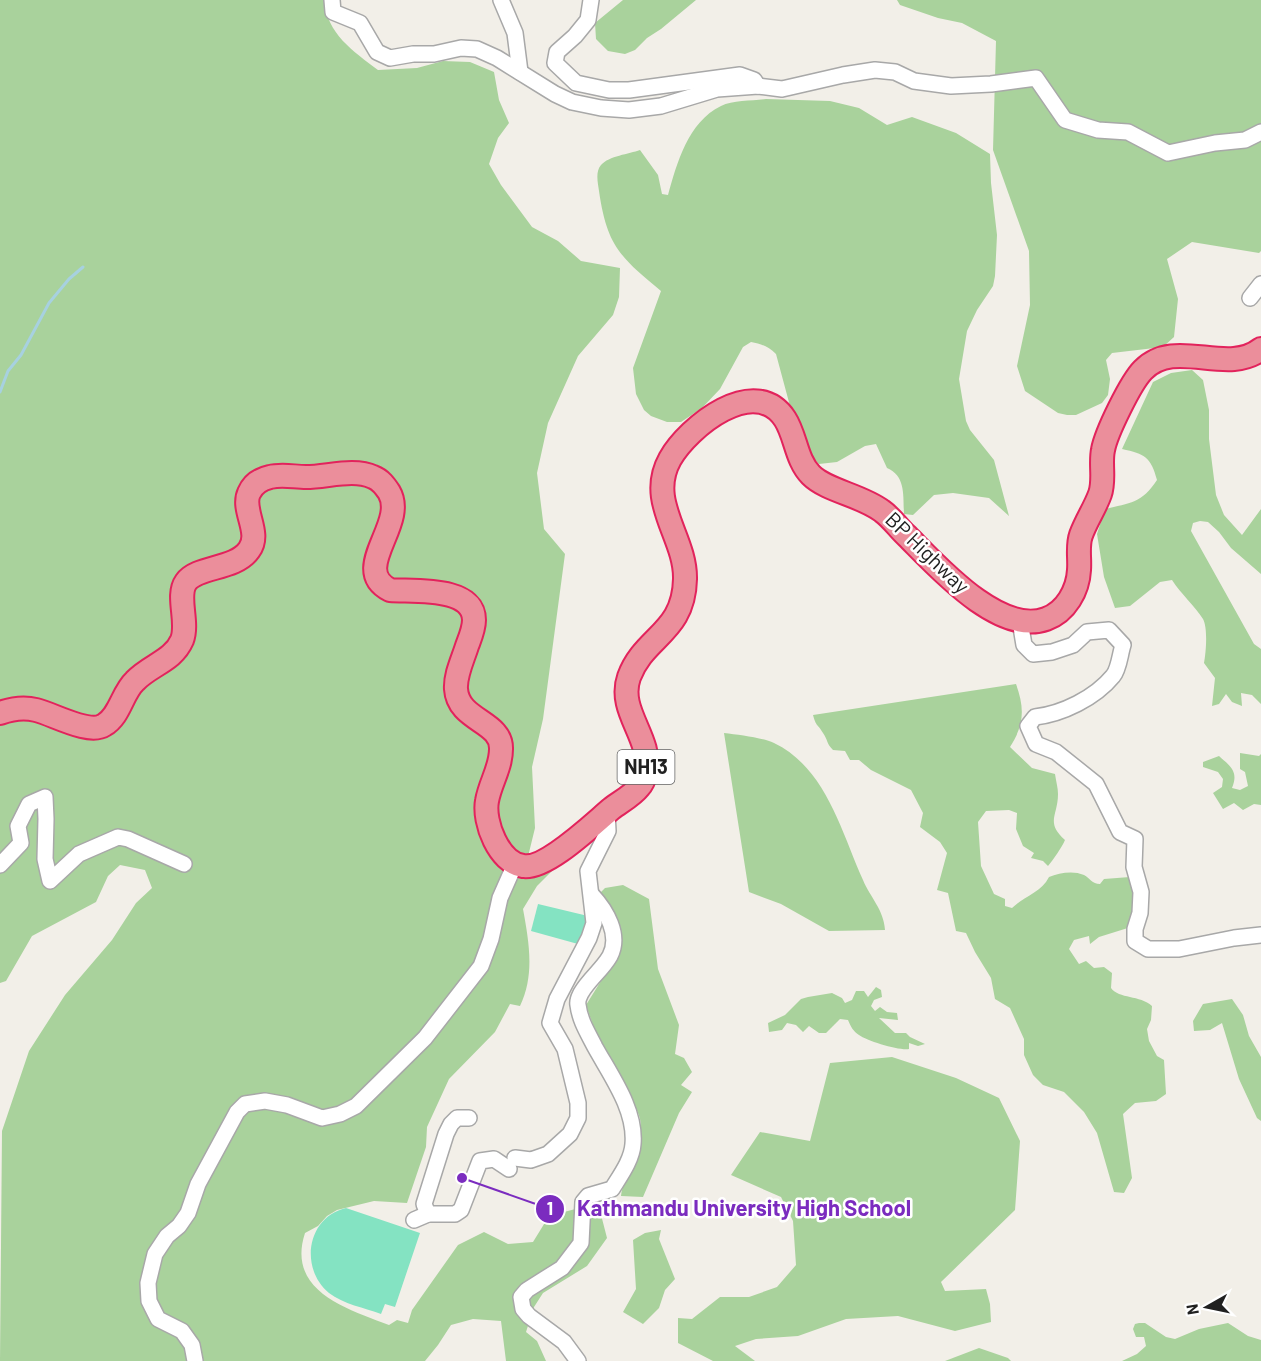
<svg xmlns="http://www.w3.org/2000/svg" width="1261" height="1361" viewBox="0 0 1261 1361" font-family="Barlow,sans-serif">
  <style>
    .forest { fill: #a9d29c }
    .pitch { fill: #84e3c2 }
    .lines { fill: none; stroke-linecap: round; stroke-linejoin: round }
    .stream { stroke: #a7d1e0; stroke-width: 3 }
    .minor-casing { stroke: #a8a8a8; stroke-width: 18 }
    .highway-casing { stroke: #e2235c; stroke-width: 26 }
    .minor { stroke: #fff; stroke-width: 15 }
    .highway { stroke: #eb8e9b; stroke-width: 22 }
    .labels { text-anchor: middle; stroke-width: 5; stroke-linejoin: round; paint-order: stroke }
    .shield { fill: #fff; stroke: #646464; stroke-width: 1.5 }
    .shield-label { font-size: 20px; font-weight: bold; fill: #212121 }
    .street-label { font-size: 21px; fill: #212121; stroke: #fff }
    .leader { fill: none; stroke: #7b2cbf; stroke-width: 2 }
    .callout-dot { fill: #7b2cbf; stroke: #fff; stroke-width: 2 }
    .mark-label { font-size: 18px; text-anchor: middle; font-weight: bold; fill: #fff }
    .callout-label { font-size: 22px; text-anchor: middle; font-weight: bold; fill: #7b2cbf; stroke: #fff; stroke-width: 5; stroke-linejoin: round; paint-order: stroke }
  </style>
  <rect width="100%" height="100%" fill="#f2efe8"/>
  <g class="forest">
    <path d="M 0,0 L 324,0 C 327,34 353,51 378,70 L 417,68 L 443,61 L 470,62 L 494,72 L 499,100 L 509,123 L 498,138 L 489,164 L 501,185 L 532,227 L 558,241 L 581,261 L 620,268 L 619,297 L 613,315 L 578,356 L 548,423 L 537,473 L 544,529 L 565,554 L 543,719 L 532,767 L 535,828 L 523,877 L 576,847 L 537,886 L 523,909 C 529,942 535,975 520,1006 L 510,1004 L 495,1032 L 449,1079 L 427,1127 L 426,1147 L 407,1203 L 374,1201 L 337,1210 L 327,1216 L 318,1226 L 305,1233 C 286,1291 347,1309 389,1325 L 397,1320 L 408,1323 L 412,1310 L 458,1245 L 484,1232 L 508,1244 L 533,1242 L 549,1216 L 598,1203 L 607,1238 L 587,1266 L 543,1293 L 534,1307 L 526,1332 L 537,1341 L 546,1361 L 506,1361 L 501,1321 L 473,1319 L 451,1325 L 438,1345 L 425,1361 L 0,1361 L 2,1131 L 29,1051 L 65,995 L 112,940 L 136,903 L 152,888 L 145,870 L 120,865 L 108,876 L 96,902 L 32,936 L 6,981 L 0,983 Z"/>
    <path d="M 623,0 L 696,0 L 661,29 L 647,38 L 635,50 L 625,54 L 608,51 L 596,39 L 595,23 Z"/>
    <path d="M 897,0 L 1261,0 L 1261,251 L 1259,253 L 1192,242 L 1167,259 L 1178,299 L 1174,337 L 1163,347 L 1112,353 L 1106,360 L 1110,379 L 1108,395 L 1102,403 L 1076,415 L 1067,415 L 1058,413 L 1025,391 L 1017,366 L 1030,305 L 1029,251 L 993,150 L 996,41 L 962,23 L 938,18 L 900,5 Z"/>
    <path d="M 766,99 L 830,101 L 859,108 L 887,125 L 912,117 L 956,133 L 990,154 L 991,183 L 997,235 L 995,276 L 993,286 L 977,310 L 967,331 L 959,379 L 966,421 L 970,430 L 994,460 L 1009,516 L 989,498 L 953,493 L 934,495 L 913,515 L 904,514 C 903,496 906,476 887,468 L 876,444 L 865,446 L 837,462 L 819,464 L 806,450 L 797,432 L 776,354 C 768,346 761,344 751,342 L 743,347 L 720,389 L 702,408 L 681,422 L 667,422 L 651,416 L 644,410 L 636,394 L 633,368 L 661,291 C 620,257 607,246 599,191 C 598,183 595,172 601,165 C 609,156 629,154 640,150 L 658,175 L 662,194 L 668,195 C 677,163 688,122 721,106 C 733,100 753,101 766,99 Z"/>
    <path d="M 1192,370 L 1203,380 L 1209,410 L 1209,439 L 1216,495 L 1224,515 L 1242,535 L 1261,509 L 1261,574 L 1231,548 L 1219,532 L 1208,522 L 1200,521 L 1193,523 L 1191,531 L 1254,644 L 1261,649 L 1261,704 L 1252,695 L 1241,693 L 1242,706 L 1232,702 L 1226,694 L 1219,704 L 1212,706 L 1215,678 L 1204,663 C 1206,653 1208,628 1203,619 C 1195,606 1181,594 1172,580 L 1160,582 L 1130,606 L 1115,608 L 1104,577 L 1097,534 L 1105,509 C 1130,503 1142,503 1157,480 C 1151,457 1145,454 1122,449 L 1153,382 L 1171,373 Z"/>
    <path d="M 1016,684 C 1025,709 1024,725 1010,747 L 1032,768 L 1055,774 C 1056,781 1058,788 1058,794 C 1058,816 1045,822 1065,840 C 1062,847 1053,860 1048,866 L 1043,861 L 1031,858 L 1034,853 L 1023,846 L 1016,829 L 1017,813 L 1009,810 L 986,811 L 978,822 L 981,866 L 994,894 L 1005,899 L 1005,906 L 1012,908 C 1024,896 1041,893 1049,877 C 1059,873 1073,870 1084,875 C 1090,878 1092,884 1100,884 L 1104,879 L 1130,877 L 1135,891 L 1131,927 L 1099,937 L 1090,944 L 1089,936 L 1074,940 L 1069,949 L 1079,964 L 1086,961 L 1094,968 L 1104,967 L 1112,973 L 1111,988 C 1119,999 1140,995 1152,1006 L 1151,1020 L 1147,1029 L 1149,1041 L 1157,1056 L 1164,1060 L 1166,1094 L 1156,1101 L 1135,1103 L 1123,1114 L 1132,1178 L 1124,1193 L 1114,1192 L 1097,1133 L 1084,1112 L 1064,1092 L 1043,1085 L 1033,1075 L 1024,1055 L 1024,1039 L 1010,1008 L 995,999 L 991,978 L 975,952 L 966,933 L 956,931 L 948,893 L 937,890 L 947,853 L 940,842 L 920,827 L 923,813 L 911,790 L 871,770 L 859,760 L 850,760 L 845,751 L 833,750 C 826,743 828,740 823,733 C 818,724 816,727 813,715 Z"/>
    <path d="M 724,733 C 739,735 760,737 774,743 C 826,768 841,831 863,880 C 870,897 884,910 885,930 L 829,931 L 781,904 L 749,892 Z"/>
    <path d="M 1240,753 L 1259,756 L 1261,754 L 1261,805 L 1254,804 L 1243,810 L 1234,803 L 1223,809 L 1213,793 L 1222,787 L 1223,779 L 1218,772 L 1203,767 L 1203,762 L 1219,756 C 1230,766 1239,771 1232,788 L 1240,790 L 1248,786 L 1245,772 L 1240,769 Z"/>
    <path d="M 623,885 L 649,899 L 658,969 L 679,1025 L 675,1054 L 684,1058 L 692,1072 L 681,1085 L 692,1092 L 679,1113 L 643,1197 L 621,1196 C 624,1174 645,1141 640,1119 C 638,1109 628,1096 623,1086 C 609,1060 595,1034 586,1005 L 619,952 L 616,933 L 598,895 L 605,888 Z"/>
    <path d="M 876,987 L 881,990 L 882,997 L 874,1000 L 871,1006 L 875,1011 L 880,1007 L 887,1012 L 897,1013 L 898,1020 L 879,1018 L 895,1033 L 906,1033 L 910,1037 L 925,1044 L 918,1046 L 909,1043 L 909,1049 C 900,1051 867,1041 859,1035 C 853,1031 851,1027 848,1020 L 840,1019 L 826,1033 L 819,1033 L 809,1026 L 803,1032 L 796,1025 L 787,1023 L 782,1030 L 769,1032 L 768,1023 L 785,1015 L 801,999 L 808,997 L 832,993 L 842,998 L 845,1003 L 852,1000 L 856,991 L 864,991 L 868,997 Z"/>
    <path d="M 1232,999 L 1243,1015 L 1249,1036 L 1261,1057 L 1261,1121 L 1257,1118 L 1239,1079 L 1222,1023 L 1210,1030 L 1194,1031 L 1193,1021 L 1203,1004 Z"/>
    <path d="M 892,1057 L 956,1078 L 999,1098 L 1020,1141 L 1015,1210 L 941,1282 L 945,1291 L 986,1289 L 990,1304 L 991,1322 L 955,1331 L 898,1316 L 846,1319 L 798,1336 L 756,1339 L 735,1346 L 755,1361 L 713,1361 L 678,1343 L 678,1318 L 692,1319 L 720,1297 L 749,1297 L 777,1287 L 796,1265 L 793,1221 L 781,1197 L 731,1175 L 760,1132 L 810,1141 L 830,1063 Z"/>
    <path d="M 661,1230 L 659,1239 L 675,1279 L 665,1290 L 659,1308 L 643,1324 L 623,1312 L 636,1289 L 633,1240 L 645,1233 Z"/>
    <path d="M 1139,1323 L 1145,1323 L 1166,1337 L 1175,1339 L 1199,1329 L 1228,1323 L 1248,1336 L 1261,1340 L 1261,1361 L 1122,1361 L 1137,1354 L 1146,1346 L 1144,1337 L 1136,1337 L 1133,1329 L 1135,1324 Z"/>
    <path d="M 979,1348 L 1008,1358 L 1011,1361 L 945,1361 Z"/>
  </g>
  <g class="pitch">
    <path d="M 538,904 L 588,916 L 578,944 L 531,931 Z"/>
    <path d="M 346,1208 L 420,1233 L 395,1307 L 385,1304 L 381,1314 C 365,1308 343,1304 329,1293 C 299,1268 307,1217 346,1208 Z"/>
  </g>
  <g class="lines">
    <path class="stream" d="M 0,392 L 8,371 L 21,355 L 49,303 L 69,279 L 83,267"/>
    <defs>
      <g id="minor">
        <path d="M 332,0 L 333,12 L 360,23 L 377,52 L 390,58 L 413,54 L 434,54 L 461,48 L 477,49 L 497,58 L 555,94 L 572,102 L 601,108 L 629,110 L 661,106 L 717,89 L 758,86 L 782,89 L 843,75 L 875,70 L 895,72 L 914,81 L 951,86 L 991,84 L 1036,78 L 1065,120 L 1098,130 L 1128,132 L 1168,153 L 1215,143 L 1245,140 L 1261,132"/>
        <path d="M 501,0 L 515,33 L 520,72"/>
        <path d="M 591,0 L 588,20 L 575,36 L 557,52 L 555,63 L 576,83 L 609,90 L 629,90 L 740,75 L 754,80 L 758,86"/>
        <path d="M 1250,298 L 1261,284"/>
        <path d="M 1020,621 L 1024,645 L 1033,654 L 1052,652 L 1073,645 L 1087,632 L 1109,630 L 1123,645 C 1120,654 1119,669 1113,676 C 1095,698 1062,714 1035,717 L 1028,726 L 1036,744 L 1056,752 L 1096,784 L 1120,832 L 1135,839 L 1134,867 L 1141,892 L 1140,913 L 1135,929 L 1135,941 L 1148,949 L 1179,949 L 1234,938 L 1261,935"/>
        <path d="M 0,865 L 21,843 L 18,826 L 29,804 L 45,797 L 46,819 L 45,859 L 50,881 L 79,854 L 118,837 L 128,839 L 184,864"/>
        <path d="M 515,1158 L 531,1160 L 548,1154 L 570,1134 L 578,1118 L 578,1103 L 565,1049 L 550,1023 L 557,999 L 589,938 L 594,923 L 588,871 L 608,831 L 607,813"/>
        <path d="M 428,1214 L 424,1204 L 446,1134 L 451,1124 L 457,1118 L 469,1118"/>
        <path d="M 414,1220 L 428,1214 L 455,1214 L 461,1210 L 480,1161 L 494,1159 L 509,1169"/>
        <path d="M 195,1361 L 192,1345 L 182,1331 L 158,1319 L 149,1301 L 148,1283 L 155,1254 L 167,1236 L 179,1226 L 188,1213 L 198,1184 L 237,1112 L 245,1104 L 265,1101 L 287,1105 L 322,1118 L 340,1114 L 356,1106 L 425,1038 L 481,966 L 491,939 L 500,898 L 515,864"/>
        <path d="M 578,1361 L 564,1342 L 529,1316 L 523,1309 L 521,1297 L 527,1290 L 562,1268 L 581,1243 L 583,1202 L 588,1196 L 612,1189 C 620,1176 632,1160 633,1144 C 636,1110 611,1076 595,1047 C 588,1033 580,1021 578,1005 C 577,1000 579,997 581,993 C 589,979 602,970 610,956 C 621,935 606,910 592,895"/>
      </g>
      <path id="highway" d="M 0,713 C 11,709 24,707 36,710 C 53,714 89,735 104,725 C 120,716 122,693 135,681 C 150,665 173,661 182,640 C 189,622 176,596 186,582 C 197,566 235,570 249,550 C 262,533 241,510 249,493 C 253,484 261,479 270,477 C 282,474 294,477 306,477 C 327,477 354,468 373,477 C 381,480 385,486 389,492 C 408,524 349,569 390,590 C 413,592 474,586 474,620 C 474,629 470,638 467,646 C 463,659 455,675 456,689 C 458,721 502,721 501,749 C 501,768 490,783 487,801 C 483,822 499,863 523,866 C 546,870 593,824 611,809 C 620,802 632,796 639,787 C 643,783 645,776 646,771 C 652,737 617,711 629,677 C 644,636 684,633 685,579 C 686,537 646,502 670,459 C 688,427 755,373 785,419 C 796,436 796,460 811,475 C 827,491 861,495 882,511 C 892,518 898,528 907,536 C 937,566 999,636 1046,619 C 1066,612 1078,590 1079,570 C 1080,558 1077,546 1081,535 C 1086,521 1095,508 1100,494 C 1105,480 1100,464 1103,450 C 1106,433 1131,382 1143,370 C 1175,337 1227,376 1261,349"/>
    </defs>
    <use href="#minor" class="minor-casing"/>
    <use href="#highway" class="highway-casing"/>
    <use href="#minor" class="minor"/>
    <use href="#highway" class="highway"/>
  </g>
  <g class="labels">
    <rect class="shield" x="617.5" y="750" width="57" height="34" rx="4.5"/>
    <g class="shield-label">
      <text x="646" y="774">NH13</text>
    </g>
    <g class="street-label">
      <text transform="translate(927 553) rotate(44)" y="7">BP Highway</text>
    </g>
  </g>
  <path class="leader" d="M462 1178L550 1209"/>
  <g class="callout-dot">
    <circle cx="462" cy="1178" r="6"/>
    <circle cx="550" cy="1209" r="15"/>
  </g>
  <g class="mark-label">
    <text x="550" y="1215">1</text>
  </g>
  <g class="callout-label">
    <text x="744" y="1216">Kathmandu University High School</text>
  </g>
  <g transform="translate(1207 1307) rotate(261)" stroke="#ffffff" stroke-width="4.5" paint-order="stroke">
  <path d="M0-4.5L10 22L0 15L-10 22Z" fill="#212121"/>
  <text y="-9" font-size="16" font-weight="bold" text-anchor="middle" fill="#212121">N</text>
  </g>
</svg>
